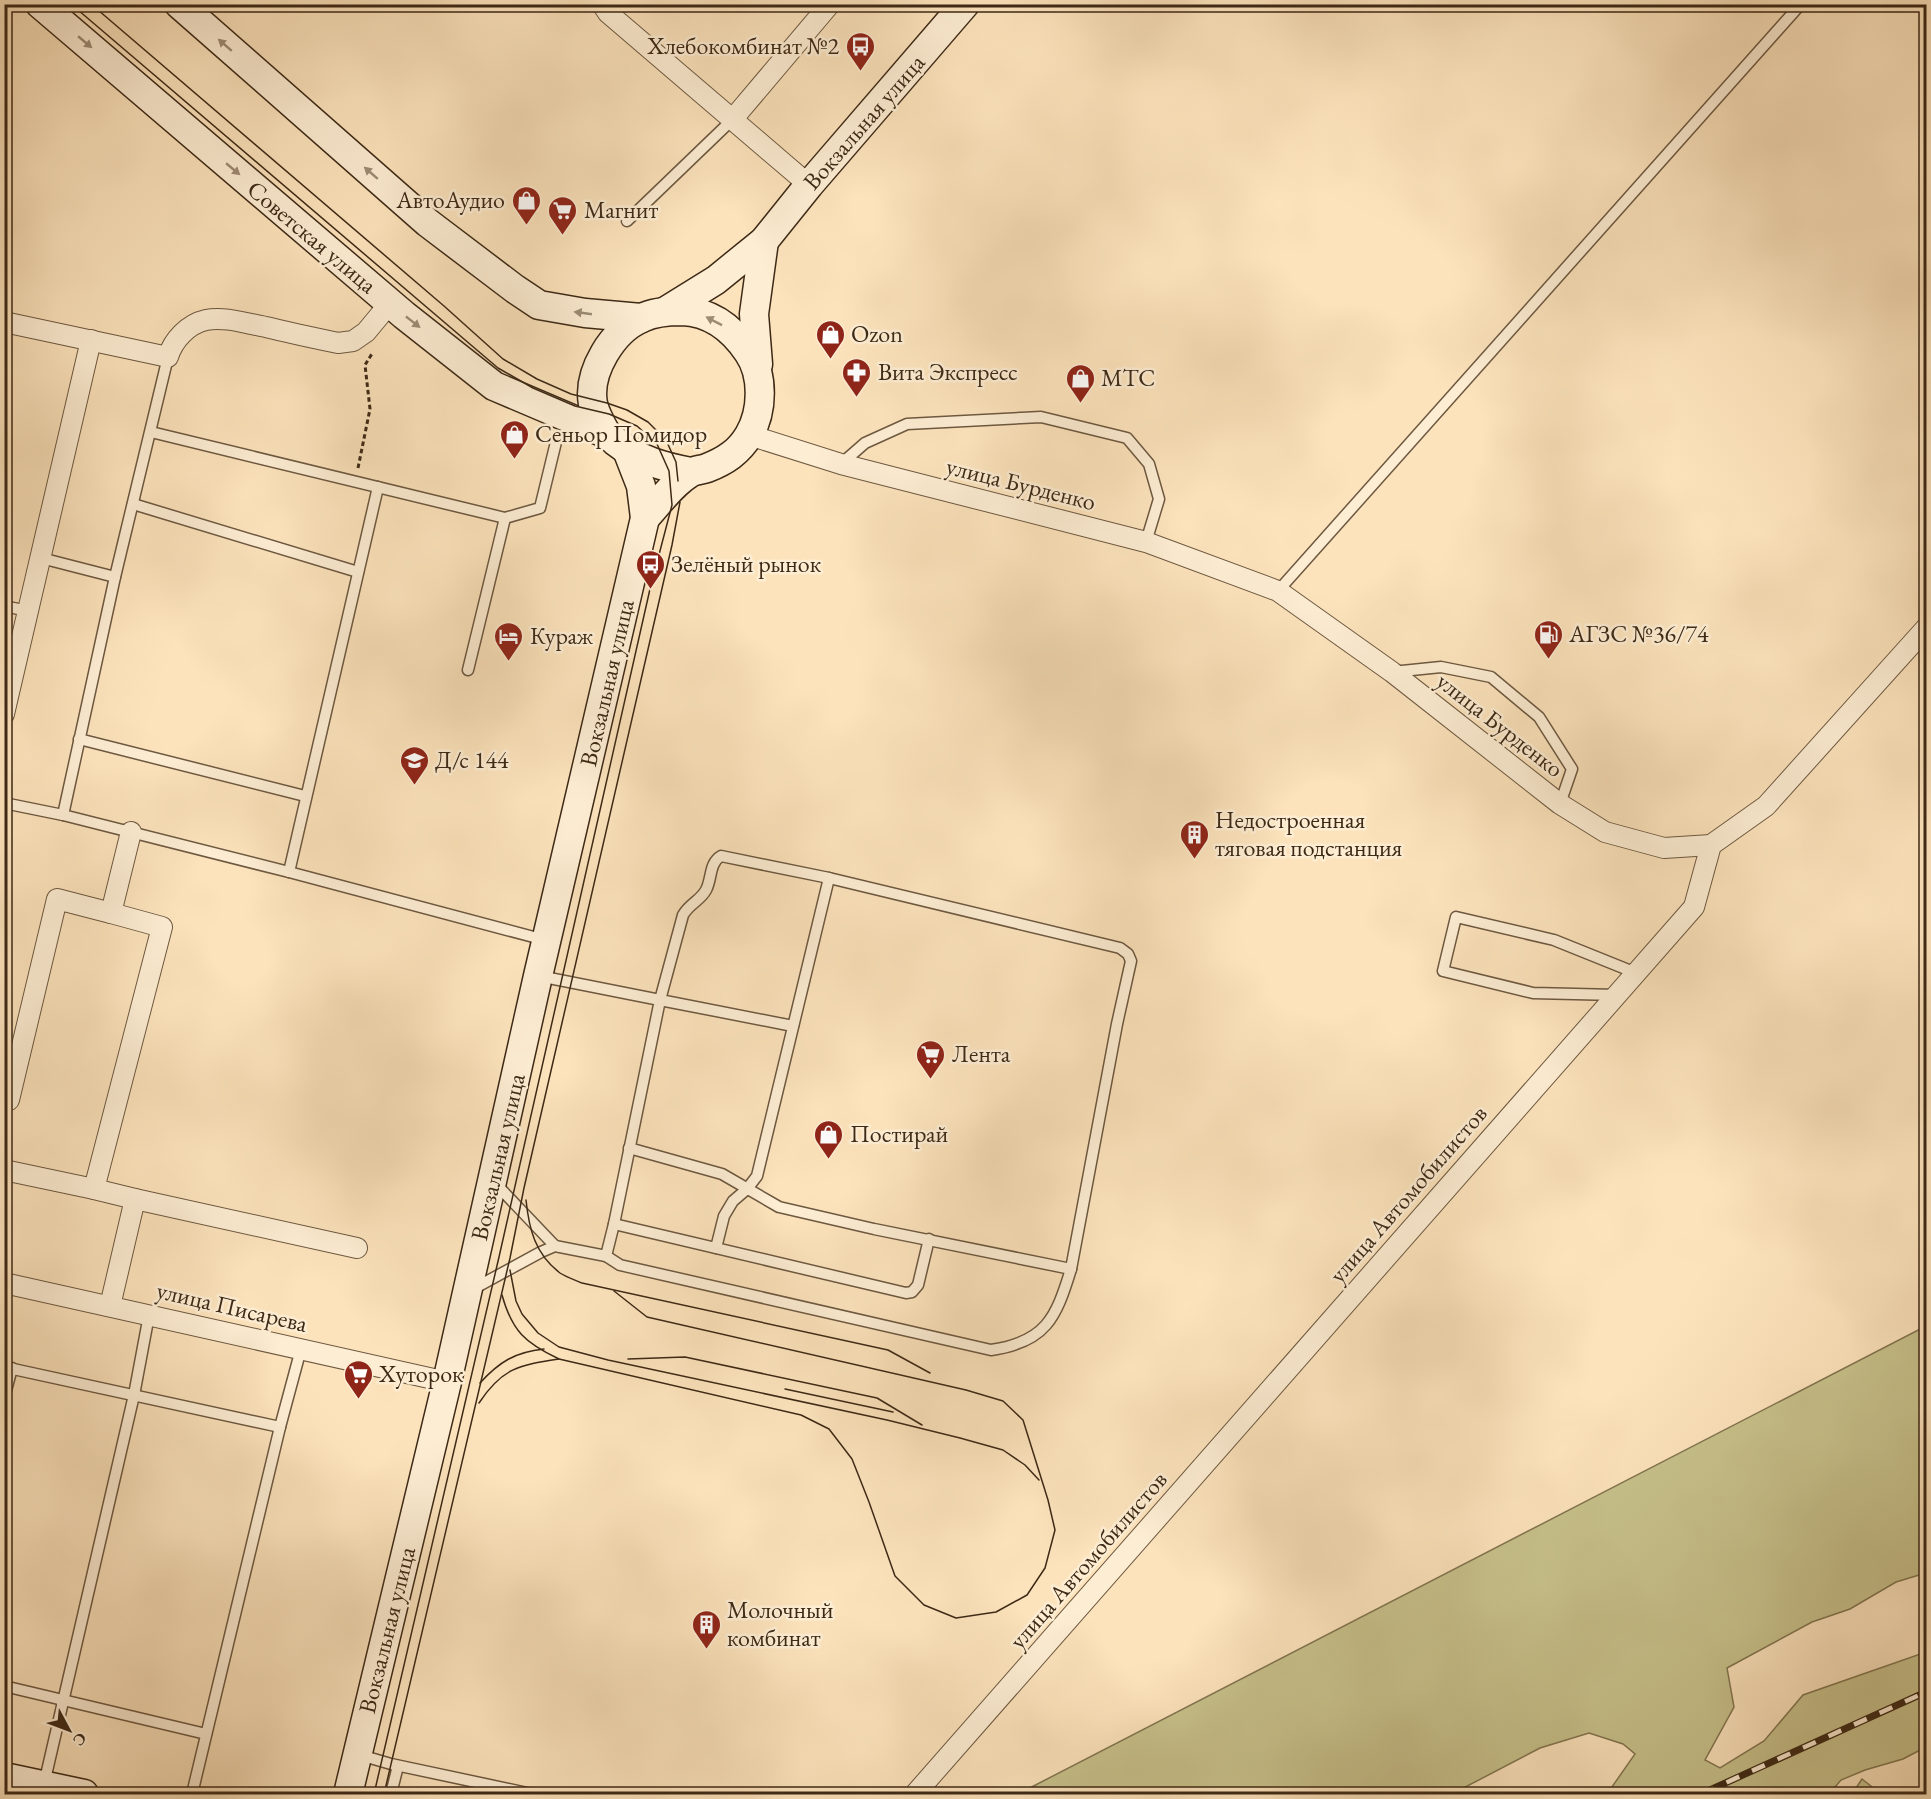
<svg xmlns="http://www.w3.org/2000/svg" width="1931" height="1799" viewBox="0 0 1931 1799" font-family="'EB Garamond',serif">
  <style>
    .green { fill: #c7c18b; stroke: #827550; stroke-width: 1.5 }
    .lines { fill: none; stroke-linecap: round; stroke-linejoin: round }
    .lane-casing { stroke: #6d5840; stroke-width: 13 }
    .street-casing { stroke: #6d5840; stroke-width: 22 }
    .secondary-casing { stroke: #3d2916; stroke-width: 31 }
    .path { stroke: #3d2916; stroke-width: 3; stroke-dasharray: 4.5 3; stroke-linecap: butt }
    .lane { stroke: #fdedd3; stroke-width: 10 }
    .street { stroke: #fdedd3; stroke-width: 20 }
    .secondary { stroke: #fdedd3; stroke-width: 28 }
    .tram { stroke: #3d2916; stroke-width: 1.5 }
    .rail-casing { stroke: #3d2916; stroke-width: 7 }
    .rail { stroke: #fdedd3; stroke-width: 4.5; stroke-dasharray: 14; stroke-linecap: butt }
    .oneway { fill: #9d8b74 }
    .labels { text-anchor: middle; stroke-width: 5; stroke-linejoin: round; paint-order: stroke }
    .poi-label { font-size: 24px; fill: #3d2916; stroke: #fdedd3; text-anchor: start }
    .street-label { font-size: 24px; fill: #3d2916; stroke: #fdedd3 }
  </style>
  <rect width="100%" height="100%" fill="#fce3bc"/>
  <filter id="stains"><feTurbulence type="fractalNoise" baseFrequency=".00333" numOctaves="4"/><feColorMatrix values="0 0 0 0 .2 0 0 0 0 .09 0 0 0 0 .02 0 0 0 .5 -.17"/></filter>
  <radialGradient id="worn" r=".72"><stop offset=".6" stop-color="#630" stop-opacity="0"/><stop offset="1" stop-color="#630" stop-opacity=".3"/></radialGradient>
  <g class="green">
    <path d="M 1926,1326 L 1926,1573 L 1896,1582 L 1850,1609 L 1812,1622 L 1727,1668 L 1734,1707 L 1705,1760 L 1720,1768 L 1764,1741 L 1803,1695 L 1926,1652 L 1926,1747 L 1903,1759 L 1865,1770 L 1841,1780 L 1829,1794 L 1607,1794 L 1635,1754 L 1623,1744 L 1589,1733 L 1540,1748 L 1452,1794 L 1018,1794 Z"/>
    <path d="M 1862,1779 L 1881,1794 L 1852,1794 Z"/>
  </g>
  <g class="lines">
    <defs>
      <g id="lane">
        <path d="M 627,221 L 732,120"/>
        <path d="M 151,432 L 505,518 L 540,508 L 556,442"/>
        <path d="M 841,464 L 865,443 L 907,424 L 1041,417 L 1127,438 L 1149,464 L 1159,499 L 1146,542"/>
        <path d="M 133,504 L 358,572"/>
        <path d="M 41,558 L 115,577"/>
        <path d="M 1278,591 L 1801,4"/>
        <path d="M 4,606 L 28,611"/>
        <path d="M 468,670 L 505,518"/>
        <path d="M 1392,672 L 1441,667 L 1491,677 L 1539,717 L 1572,769 L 1560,804"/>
        <path d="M 79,739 L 305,796"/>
        <path d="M 4,803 L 63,815 L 289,872 L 545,940"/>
        <path d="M 63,815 L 115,577 L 168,357"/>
        <path d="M 289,872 L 378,487"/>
        <path d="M 1617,995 L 1533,993 L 1443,971 L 1456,917 L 1554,940 L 1636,973"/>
        <path d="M 629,1148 L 722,1174 L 779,1207 L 874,1229 L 1071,1269"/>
        <path d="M 495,1183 L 555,1246"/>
        <path d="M 614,1224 L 906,1293 L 912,1292 L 918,1285 L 929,1239"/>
        <path d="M 716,1248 L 724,1216 L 733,1201 L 747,1189 L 757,1176 L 829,878"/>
        <path d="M 606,1256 L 620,1265 L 991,1350 C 1046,1342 1056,1318 1071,1269 L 1117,1024 L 1131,961 L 1128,954 L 1120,948 L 829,878 L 721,856 C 709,863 712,879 706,890 C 700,901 690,903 683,915 L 660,1000 L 793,1026"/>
        <path d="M 473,1289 L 541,1252 L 555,1246 L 606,1256 L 614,1224 L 660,1000 L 539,976"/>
        <path d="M 4,1367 L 280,1427"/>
        <path d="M 4,1398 L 12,1368"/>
        <path d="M 4,1686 L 206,1734"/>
        <path d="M 360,1755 L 391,1764 L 532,1794"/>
        <path d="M 44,1784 L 134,1395 L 149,1315"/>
        <path d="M 192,1794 L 280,1427 L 301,1349"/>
        <path d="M 391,1794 L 398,1766"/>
      </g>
      <g id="street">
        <path d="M 602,4 L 608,13 L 809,185"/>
        <path d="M 732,120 L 830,4"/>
        <path d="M 4,322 L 168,357 C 173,340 188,324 206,320 C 225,316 248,324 266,327 C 290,333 314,338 338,343 L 353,341 L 366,332 L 390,303"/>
        <path d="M 749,435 L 841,464 L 1146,542 L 1278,591 L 1392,672 L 1560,804 L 1605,832 L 1664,848 L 1711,845"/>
        <path d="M 4,714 L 91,340"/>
        <path d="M 4,1099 L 9,1100 L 57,899 L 111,913"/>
        <path d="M 4,1170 L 94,1189"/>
        <path d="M 135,1199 L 357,1248"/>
        <path d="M 4,1283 L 447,1382"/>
        <path d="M 110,1306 L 135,1199 L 94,1189 L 162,927 L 111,913 L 131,832"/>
        <path d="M 915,1794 L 1694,907 L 1711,845 L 1766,806 L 1926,628"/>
      </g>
      <g id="secondary">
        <path d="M 40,4 L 404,315 L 494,386 L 607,434"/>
        <path d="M 179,4 L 428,223 L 515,289 L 539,305 L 585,313 L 641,318"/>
        <path d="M 666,311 L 716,280 L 764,241 L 809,185 L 965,4"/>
        <path d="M 758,364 L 754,314 L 764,241"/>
        <path d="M 645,518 C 659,503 672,484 690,473 C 695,470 702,470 707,468 C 725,461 739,452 749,435 C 763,411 764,375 748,352 C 732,328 711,312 682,311 C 668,311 654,312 642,318 C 613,330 587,372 593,404 C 595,412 602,426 606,433 C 609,436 613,439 616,442 C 639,460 663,467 691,472"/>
        <path d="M 4,1777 L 84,1794"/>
        <path d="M 348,1794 L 447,1382 L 538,976 L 645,518 L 641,486 L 627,450"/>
      </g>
    </defs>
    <use href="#lane" class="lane-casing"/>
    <use href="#street" class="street-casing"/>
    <use href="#secondary" class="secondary-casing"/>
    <path class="path" d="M 358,468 L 370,409 L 365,365 L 373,352"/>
    <use href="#lane" class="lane"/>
    <use href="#street" class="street"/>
    <use href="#secondary" class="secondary"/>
    <g class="tram">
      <path d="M 71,4 L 498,368 L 533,388 L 575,406 L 609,414 L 637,426 L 657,444 L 669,471 L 672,505 L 650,589 L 499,1257 L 374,1794"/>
      <path d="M 91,4 L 444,306 L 503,359 L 537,379 L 571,394 L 607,403 L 627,410 L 648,422 L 666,440 L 676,462 L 678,481"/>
      <path d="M 526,1200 C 529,1229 535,1254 560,1273 C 566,1277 575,1280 582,1283 L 888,1350 L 930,1373"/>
      <path d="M 510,1270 L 516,1301 L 522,1314 L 538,1333 L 559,1347 L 608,1360 L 887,1420 L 960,1438 L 1003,1450 L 1025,1465 L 1039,1480"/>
      <path d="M 502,1295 C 512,1331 525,1343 559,1359 L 801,1415 L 829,1429 L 852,1459 L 869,1502 L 895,1576 L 924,1605 L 956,1618 L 996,1612 L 1027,1595 L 1045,1568 L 1055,1530 L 1048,1500 L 1023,1420 L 1003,1401 L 966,1390 L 647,1317 L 614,1291"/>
      <path d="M 628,1359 L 685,1357 L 877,1398 L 922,1425"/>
      <path d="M 480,1383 C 499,1362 515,1352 544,1349"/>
      <path d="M 785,1389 L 893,1412"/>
      <path d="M 479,1403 C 502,1368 519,1365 559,1359"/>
      <path d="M 384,1794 L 510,1258 L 524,1188 L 672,545 L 680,502"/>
    </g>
    <defs>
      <path id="rail" d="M 1701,1794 L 1926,1692"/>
    </defs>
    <use href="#rail" class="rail-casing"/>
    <use href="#rail" class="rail"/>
  </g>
  <defs><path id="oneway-solid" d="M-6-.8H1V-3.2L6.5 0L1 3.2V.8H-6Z" transform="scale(1.5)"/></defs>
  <g class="oneway">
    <use href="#oneway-solid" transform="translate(85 42) rotate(40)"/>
    <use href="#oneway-solid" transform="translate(225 45) rotate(-139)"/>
    <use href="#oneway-solid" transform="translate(233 169) rotate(40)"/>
    <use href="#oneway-solid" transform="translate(371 173) rotate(-139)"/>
    <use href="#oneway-solid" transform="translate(583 313) rotate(-172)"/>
    <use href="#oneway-solid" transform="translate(714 321) rotate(-153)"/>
    <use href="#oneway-solid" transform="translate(413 322) rotate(38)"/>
  </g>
  <defs>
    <symbol id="bus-pin" viewBox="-11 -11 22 30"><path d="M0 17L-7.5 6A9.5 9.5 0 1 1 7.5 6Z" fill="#8f2418" stroke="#fdedd3"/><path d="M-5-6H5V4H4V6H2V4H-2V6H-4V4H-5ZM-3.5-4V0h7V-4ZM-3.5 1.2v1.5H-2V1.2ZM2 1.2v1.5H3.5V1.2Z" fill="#fff"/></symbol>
    <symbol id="shop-pin" viewBox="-11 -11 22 30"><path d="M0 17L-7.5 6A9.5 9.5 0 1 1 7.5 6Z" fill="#8f2418" stroke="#fdedd3"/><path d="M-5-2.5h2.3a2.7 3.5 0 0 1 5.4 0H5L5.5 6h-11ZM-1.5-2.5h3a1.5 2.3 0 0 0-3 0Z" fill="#fff"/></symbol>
    <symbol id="supermarket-pin" viewBox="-11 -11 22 30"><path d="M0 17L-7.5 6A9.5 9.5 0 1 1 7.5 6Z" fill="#8f2418" stroke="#fdedd3"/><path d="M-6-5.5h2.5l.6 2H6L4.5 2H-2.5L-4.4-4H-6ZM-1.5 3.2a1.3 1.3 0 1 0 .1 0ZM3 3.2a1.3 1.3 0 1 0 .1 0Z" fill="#fff"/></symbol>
    <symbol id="pharmacy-pin" viewBox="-11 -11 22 30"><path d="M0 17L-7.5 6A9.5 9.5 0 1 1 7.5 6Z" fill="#8f2418" stroke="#fdedd3"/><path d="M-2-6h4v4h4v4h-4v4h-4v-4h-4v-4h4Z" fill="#fff"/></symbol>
    <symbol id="fuel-pin" viewBox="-11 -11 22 30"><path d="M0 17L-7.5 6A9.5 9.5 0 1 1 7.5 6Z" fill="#8f2418" stroke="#fdedd3"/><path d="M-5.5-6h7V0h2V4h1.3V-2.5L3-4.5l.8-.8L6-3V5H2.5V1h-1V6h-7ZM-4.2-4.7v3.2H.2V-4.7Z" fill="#fff"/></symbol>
    <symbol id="hotel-pin" viewBox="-11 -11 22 30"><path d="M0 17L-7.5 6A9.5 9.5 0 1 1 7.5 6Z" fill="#8f2418" stroke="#fdedd3"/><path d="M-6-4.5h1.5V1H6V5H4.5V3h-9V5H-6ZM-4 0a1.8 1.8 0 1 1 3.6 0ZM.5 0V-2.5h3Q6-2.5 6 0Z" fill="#fff"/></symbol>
    <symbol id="school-pin" viewBox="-11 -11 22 30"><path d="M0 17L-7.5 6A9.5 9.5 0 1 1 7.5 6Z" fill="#8f2418" stroke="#fdedd3"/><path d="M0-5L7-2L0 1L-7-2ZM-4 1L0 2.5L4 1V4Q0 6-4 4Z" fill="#fff"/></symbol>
    <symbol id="building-pin" viewBox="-11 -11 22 30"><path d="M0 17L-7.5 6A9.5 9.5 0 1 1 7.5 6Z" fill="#8f2418" stroke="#fdedd3"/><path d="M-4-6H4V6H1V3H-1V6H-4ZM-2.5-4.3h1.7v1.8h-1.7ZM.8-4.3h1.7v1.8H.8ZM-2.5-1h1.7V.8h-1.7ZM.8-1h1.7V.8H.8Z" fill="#fff"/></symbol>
  </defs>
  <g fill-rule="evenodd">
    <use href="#bus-pin" x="844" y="30" width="33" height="45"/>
    <use href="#shop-pin" x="510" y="184" width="33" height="45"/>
    <use href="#supermarket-pin" x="546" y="194" width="33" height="45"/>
    <use href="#shop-pin" x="814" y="318" width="33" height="45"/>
    <use href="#pharmacy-pin" x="840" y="356" width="33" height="45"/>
    <use href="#shop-pin" x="1064" y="362" width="33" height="45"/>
    <use href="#shop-pin" x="498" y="418" width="33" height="45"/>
    <use href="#bus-pin" x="634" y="548" width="33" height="45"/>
    <use href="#fuel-pin" x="1532" y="618" width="33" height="45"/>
    <use href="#hotel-pin" x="492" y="620" width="33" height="45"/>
    <use href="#school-pin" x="398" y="744" width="33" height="45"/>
    <use href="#building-pin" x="1178" y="818" width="33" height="45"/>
    <use href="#supermarket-pin" x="914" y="1038" width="33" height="45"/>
    <use href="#shop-pin" x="812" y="1118" width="33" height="45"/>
    <use href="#supermarket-pin" x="342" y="1358" width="33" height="45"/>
    <use href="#building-pin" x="690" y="1608" width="33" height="45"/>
  </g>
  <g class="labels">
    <g class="poi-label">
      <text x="839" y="54" text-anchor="end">Хлебокомбинат №2</text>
      <text x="505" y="208" text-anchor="end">АвтоАудио</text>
      <text x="584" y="218">Магнит</text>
      <text x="851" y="342">Ozon</text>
      <text x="878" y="380">Вита Экспресс</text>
      <text x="1101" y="386">МТС</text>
      <text x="535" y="442">Сеньор Помидор</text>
      <text x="671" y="572">Зелёный рынок</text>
      <text x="1569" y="642">АГЗС №36/74</text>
      <text x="530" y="644">Кураж</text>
      <text x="435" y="768">Д/с 144</text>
      <text x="1215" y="828">Недостроенная<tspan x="1215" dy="28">тяговая подстанция</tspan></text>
      <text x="952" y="1062">Лента</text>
      <text x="850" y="1142">Постирай</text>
      <text x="379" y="1382">Хуторок</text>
      <text x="727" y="1618">Молочный<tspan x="727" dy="28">комбинат</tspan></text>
    </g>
    <g class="street-label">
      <text transform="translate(864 122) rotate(-49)" y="8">Вокзальная улица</text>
      <text transform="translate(312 237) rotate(40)" y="8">Советская улица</text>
      <text transform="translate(1021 484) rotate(14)" y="8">улица Бурденко</text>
      <text transform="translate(607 683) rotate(-77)" y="8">Вокзальная улица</text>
      <text transform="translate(1500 725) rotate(38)" y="8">улица Бурденко</text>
      <text transform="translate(498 1157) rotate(-77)" y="8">Вокзальная улица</text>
      <text transform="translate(1408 1194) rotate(-49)" y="8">улица Автомобилистов</text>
      <text transform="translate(232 1307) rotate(13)" y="8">улица Писарева</text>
      <text transform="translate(1088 1560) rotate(-49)" y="8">улица Автомобилистов</text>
      <text transform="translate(387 1630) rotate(-76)" y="8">Вокзальная улица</text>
    </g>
  </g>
  <rect width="1931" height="1799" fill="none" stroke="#fce3bc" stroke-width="24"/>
  <rect x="6" y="6" width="1919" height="1787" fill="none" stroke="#3d2916" stroke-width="3"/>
  <rect x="12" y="12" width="1907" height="1775" fill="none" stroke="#3d2916" stroke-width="1.5"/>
  <g transform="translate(69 1730) rotate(131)" stroke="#fdedd3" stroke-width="4.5" paint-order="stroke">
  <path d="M0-4.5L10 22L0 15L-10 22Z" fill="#3d2916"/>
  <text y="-9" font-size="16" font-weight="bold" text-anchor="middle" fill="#3d2916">С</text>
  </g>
  <rect width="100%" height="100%" filter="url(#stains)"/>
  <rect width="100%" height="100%" fill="url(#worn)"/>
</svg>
